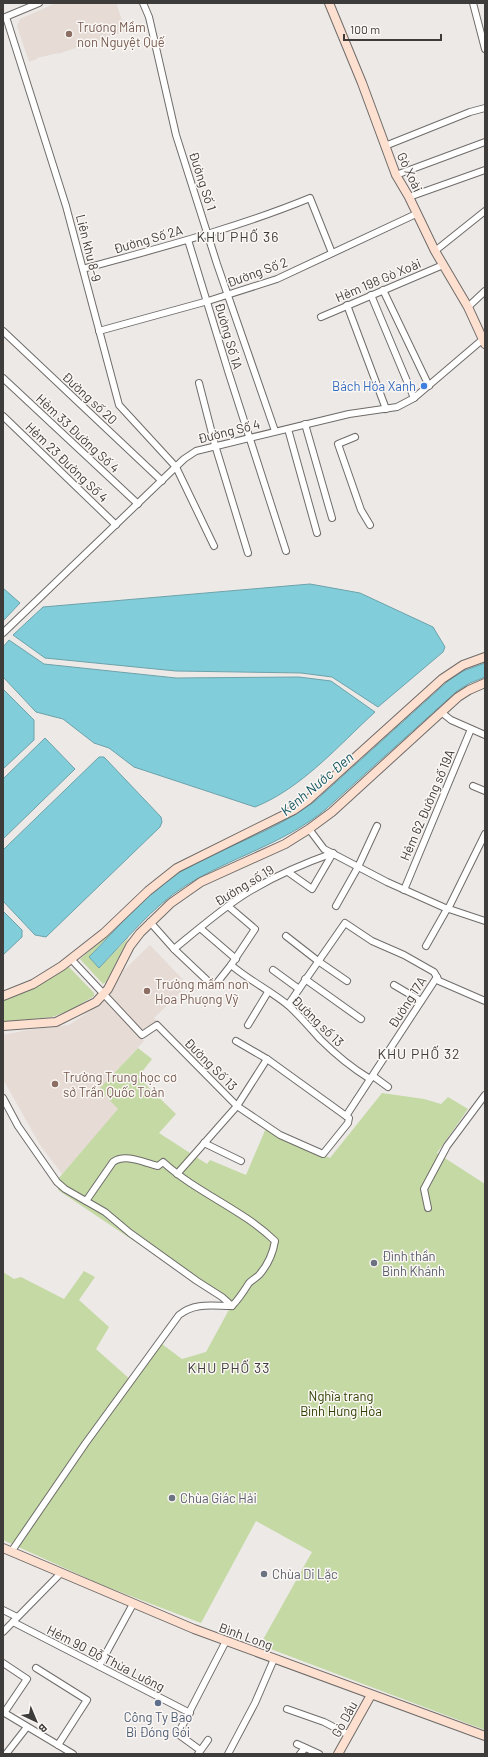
<svg xmlns="http://www.w3.org/2000/svg" width="488" height="1757" viewBox="0 0 488 1757" font-family="Barlow,sans-serif">
  <style>
    .built { fill: #e6dbd5 }
    .green { fill: #c4d9a3 }
    .water { fill: #81ceda; stroke: #6da2aa }
    .lines { fill: none; stroke-linecap: round; stroke-linejoin: round }
    .street-casing { stroke: #6f6c6a; stroke-width: 8 }
    .secondary-casing { stroke: #6f6c6a; stroke-width: 10 }
    .street { stroke: #fff; stroke-width: 6 }
    .secondary { stroke: #fee0d0; stroke-width: 8 }
    .education-dot { fill: #8d6e63; stroke: #fbf7f4; stroke-width: 1.5 }
    .shop-dot { fill: #3f7fe0; stroke: #fbf7f4; stroke-width: 1.5 }
    .worship-dot { fill: #6b7280; stroke: #fbf7f4; stroke-width: 1.5 }
    .service-dot { fill: #5c6f8a; stroke: #fbf7f4; stroke-width: 1.5 }
    .labels { text-anchor: middle; stroke-width: 3; stroke-linejoin: round; paint-order: stroke }
    .education-label { font-size: 13px; fill: #785e54; stroke: #fbf7f4; text-anchor: start }
    .street-label { font-size: 13px; fill: #3d3c3b; stroke: #fbf7f4 }
    .shop-label { font-size: 13px; fill: #366cbe; stroke: #fbf7f4; text-anchor: end }
    .worship-label { font-size: 13px; fill: #5b616d; stroke: #fbf7f4; text-anchor: start }
    .park-label { font-size: 13px; fill: #2e4000; stroke: #fbf7f4 }
    .service-label { font-size: 13px; fill: #4e5e75; stroke: #fbf7f4 }
    .neighbourhood-label { font-size: 14px; letter-spacing: 1px; fill: #3d3c3b; stroke: #fbf7f4 }
    .water-label { font-size: 14px; font-style: italic; fill: #13565f; stroke: #fbf7f4 }
  </style>
  <rect width="100%" height="100%" fill="#ede9e7"/>
  <g class="built">
    <path d="M 56,3 L 116,3 L 126,31 L 58,54 L 58,53 L 37,58 L 37,59 L 29,62 L 17,26 L 20,19 Z"/>
    <path d="M 150,945 L 188,985 L 154,1018 L 157,1021 L 148,1028 L 141,1029 L 138,1028 L 109,997 L 124,970 Z"/>
    <path d="M 104,1001 L 144,1041 L 99,1089 L 119,1109 L 62,1174 L 40,1145 L 3,1079 L 3,1035 L 27,1030 L 69,1025 Z"/>
  </g>
  <g class="green">
    <path d="M 113,931 L 89,957 L 99,968 L 129,937 L 106,982 L 103,984 L 80,959 Z"/>
    <path d="M 69,967 L 94,993 L 94,996 L 71,1010 L 52,1017 L 3,1022 L 3,1001 L 34,988 Z"/>
    <path d="M 138,1048 L 152,1059 L 138,1077 L 176,1114 L 159,1133 L 207,1164 L 210,1160 L 246,1175 L 266,1128 L 330,1158 L 382,1093 L 424,1099 L 441,1104 L 448,1097 L 468,1109 L 437,1153 L 485,1184 L 485,1730 L 260,1645 L 312,1552 L 256,1521 L 201,1623 L 102,1585 L 3,1540 L 3,1272 L 14,1279 L 21,1277 L 64,1299 L 84,1271 L 95,1277 L 79,1300 L 109,1327 L 96,1349 L 132,1381 L 162,1344 L 182,1359 L 206,1352 L 231,1306 L 58,1190 L 58,1179 L 118,1109 L 99,1089 Z"/>
  </g>
  <g class="water">
    <path d="M 310,584 L 360,593 L 433,627 L 445,647 L 443,652 L 378,707 L 332,677 L 301,673 L 176,671 L 45,658 L 13,635 L 43,607 Z"/>
    <path d="M 3,588 L 20,603 L 3,621 Z"/>
    <path d="M 9,640 L 44,664 L 176,678 L 299,677 L 331,681 L 375,712 C 338,746 302,788 255,807 L 134,767 L 109,748 L 94,743 L 63,719 L 36,712 L 3,677 L 3,647 Z"/>
    <path d="M 485,663 L 485,677 L 470,683 L 457,691 L 326,809 C 284,844 231,857 185,886 C 152,907 126,940 99,968 L 89,957 C 118,928 145,894 180,872 C 224,846 272,833 314,802 L 448,681 L 463,671 Z"/>
    <path d="M 3,689 L 34,720 L 34,740 L 3,769 Z"/>
    <path d="M 45,738 L 75,769 L 3,839 L 3,779 Z"/>
    <path d="M 99,757 L 104,757 L 161,817 L 162,822 L 160,827 L 46,937 L 35,935 L 3,901 L 3,850 Z"/>
    <path d="M 3,911 L 22,930 L 22,937 L 3,955 Z"/>
  </g>
  <g class="lines">
    <defs>
      <g id="street">
        <path d="M 143,3 L 149,17 L 176,135 L 217,264 L 275,431"/>
        <path d="M 473,3 L 485,49"/>
        <path d="M 6,17 L 66,206 L 119,405 L 176,467 L 214,546"/>
        <path d="M 3,18 L 39,3"/>
        <path d="M 385,146 L 470,112 L 485,108"/>
        <path d="M 396,175 L 485,142"/>
        <path d="M 409,197 L 485,170"/>
        <path d="M 188,240 L 229,374 L 286,551"/>
        <path d="M 435,251 L 485,211"/>
        <path d="M 83,269 C 159,248 237,228 310,198 L 332,253"/>
        <path d="M 383,290 L 429,386"/>
        <path d="M 371,295 L 414,398"/>
        <path d="M 347,305 L 386,409"/>
        <path d="M 468,307 L 485,291"/>
        <path d="M 321,317 L 443,265"/>
        <path d="M 3,331 L 162,481"/>
        <path d="M 99,331 L 208,301 L 277,279 L 416,214"/>
        <path d="M 3,378 L 138,504"/>
        <path d="M 199,383 L 215,445 L 248,553"/>
        <path d="M 3,416 L 116,525"/>
        <path d="M 305,424 L 332,518"/>
        <path d="M 288,429 L 317,533"/>
        <path d="M 355,437 L 338,444 L 361,510 L 370,525"/>
        <path d="M 3,633 L 184,459 L 196,451 L 349,414 L 397,407 L 414,398 L 482,340"/>
        <path d="M 441,712 L 451,720 L 485,735"/>
        <path d="M 473,786 L 485,791"/>
        <path d="M 309,829 L 324,849 L 387,882 L 443,907 L 485,921"/>
        <path d="M 288,872 L 312,889 L 333,853"/>
        <path d="M 404,890 L 471,729"/>
        <path d="M 336,906 L 358,867 L 377,826"/>
        <path d="M 448,909 L 485,834"/>
        <path d="M 150,922 L 174,949 L 211,984 L 216,984 L 231,965 L 255,929 L 228,906"/>
        <path d="M 200,928 L 236,959"/>
        <path d="M 286,936 L 318,961 L 347,981"/>
        <path d="M 426,946 L 447,909"/>
        <path d="M 174,949 C 196,931 218,912 242,896 C 270,878 302,864 333,853"/>
        <path d="M 71,959 L 142,1035 L 157,1025 L 237,1106 L 177,1174"/>
        <path d="M 231,965 C 250,981 271,991 289,1006 C 300,1016 310,1028 320,1039 C 335,1054 352,1068 370,1079"/>
        <path d="M 273,970 L 299,989"/>
        <path d="M 305,979 L 361,1019"/>
        <path d="M 394,985 L 421,1001"/>
        <path d="M 288,1005 L 345,923 L 372,941 L 404,955 L 434,972 L 439,981 L 485,1001"/>
        <path d="M 248,1025 L 268,992"/>
        <path d="M 236,1041 L 267,1059 L 346,1116 L 437,977"/>
        <path d="M 267,1059 L 237,1106 L 280,1135 L 323,1154 L 348,1123 L 349,1118 L 346,1116"/>
        <path d="M 373,1076 L 388,1087"/>
        <path d="M 3,1098 L 18,1126 L 57,1182 L 65,1189 L 105,1212 L 130,1233 L 197,1281 L 222,1297 L 232,1306"/>
        <path d="M 204,1143 L 241,1161"/>
        <path d="M 428,1208 L 424,1189 L 447,1146 L 485,1095"/>
        <path d="M 11,1552 L 85,1444 L 179,1315 C 195,1302 213,1306 232,1306 C 239,1299 244,1291 249,1283 C 252,1280 256,1278 259,1275 C 267,1266 273,1253 275,1241 C 242,1209 197,1193 163,1162 L 158,1166 C 144,1163 126,1153 113,1162 L 86,1201"/>
        <path d="M 3,1610 L 17,1617"/>
        <path d="M 13,1622 L 190,1713"/>
        <path d="M 3,1632 L 60,1574"/>
        <path d="M 3,1663 L 27,1679 L 4,1713"/>
        <path d="M 99,1666 L 133,1604"/>
        <path d="M 36,1668 L 87,1700 L 58,1745"/>
        <path d="M 287,1709 L 324,1722 L 349,1735"/>
        <path d="M 3,1712 L 73,1754"/>
        <path d="M 297,1744 L 319,1754"/>
        <path d="M 200,1750 L 178,1734 L 226,1641"/>
        <path d="M 6,1754 L 27,1727"/>
        <path d="M 198,1754 L 208,1740"/>
        <path d="M 228,1754 L 255,1703 L 274,1659"/>
        <path d="M 300,1754 L 305,1748"/>
      </g>
      <g id="secondary">
        <path d="M 329,3 L 362,83 L 396,175 L 409,197 L 435,251 L 468,307 L 485,344"/>
        <path d="M 3,996 L 33,984 L 62,966 L 104,933 L 148,891 L 177,868 L 294,810 L 308,800 L 442,679 L 463,665 L 485,657"/>
        <path d="M 3,1026 L 56,1022 L 96,1002 L 108,989 L 130,946 L 140,933 L 171,903 L 201,882 L 285,844 L 309,829 L 332,812 L 458,697 L 469,690 L 485,683"/>
        <path d="M 3,1548 L 194,1629 L 485,1736"/>
        <path d="M 338,1754 L 371,1695"/>
      </g>
    </defs>
    <use href="#street" class="street-casing"/>
    <use href="#secondary" class="secondary-casing"/>
    <use href="#street" class="street"/>
    <use href="#secondary" class="secondary"/>
  </g>
  <g class="education-dot">
    <circle cx="69" cy="34" r="4"/>
    <circle cx="147" cy="991" r="4"/>
    <circle cx="55" cy="1084" r="4"/>
  </g>
  <circle class="shop-dot" cx="424" cy="386" r="4"/>
  <g class="worship-dot">
    <circle cx="374" cy="1263" r="4"/>
    <circle cx="172" cy="1498" r="4"/>
    <circle cx="264" cy="1574" r="4"/>
  </g>
  <circle class="service-dot" cx="158" cy="1703" r="4"/>
  <g class="labels">
    <g class="education-label">
      <text x="77" y="32">Trương Mầm<tspan x="77" dy="15">non Nguyệt Quế</tspan></text>
      <text x="155" y="989">Trường mầm non<tspan x="155" dy="15">Hoa Phượng Vỹ</tspan></text>
      <text x="63" y="1082">Trường Trung học cơ<tspan x="63" dy="15">sở Trần Quốc Toản</tspan></text>
    </g>
    <g class="street-label">
      <text transform="translate(410 172) rotate(65)" y="5">Gò Xoài</text>
      <text transform="translate(203 181) rotate(72)" y="5">Đường Số 1</text>
      <text transform="translate(148 239) rotate(-16)" y="5">Đường Số 2A</text>
      <text transform="translate(89 248) rotate(76)" y="5">Liên khu 8-9</text>
      <text transform="translate(257 272) rotate(-20)" y="5">Đường Số 2</text>
      <text transform="translate(378 280) rotate(-23)" y="5">Hẻm 198 Gò Xoài</text>
      <text transform="translate(229 336) rotate(74)" y="5">Đường Số 1A</text>
      <text transform="translate(90 398) rotate(43)" y="5">Đường số 20</text>
      <text transform="translate(229 431) rotate(-14)" y="5">Đường Số 4</text>
      <text transform="translate(78 433) rotate(43)" y="5">Hẻm 33 Đường Số 4</text>
      <text transform="translate(67 462) rotate(44)" y="5">Hẻm 23 Đường Số 4</text>
      <text transform="translate(427 805) rotate(-67)" y="5">Hẻm 62 Đường số 19A</text>
      <text transform="translate(244 885) rotate(-31)" y="5">Đường số 19</text>
      <text transform="translate(407 1002) rotate(-57)" y="5">Đường 17A</text>
      <text transform="translate(318 1021) rotate(44)" y="5">Đường số 13</text>
      <text transform="translate(211 1064) rotate(45)" y="5">Đường Số 13</text>
      <text transform="translate(246 1636) rotate(20)" y="5">Bình Long</text>
      <text transform="translate(106 1658) rotate(27)" y="5">Hẻm 90 Đỗ Thừa Luông</text>
      <text transform="translate(344 1719) rotate(-61)" y="5">Gò Dầu</text>
    </g>
    <g class="shop-label">
      <text x="416" y="391">Bách Hóa Xanh</text>
    </g>
    <g class="worship-label">
      <text x="382" y="1261">Đình thần<tspan x="382" dy="15">Bình Khánh</tspan></text>
      <text x="180" y="1503">Chùa Giác Hải</text>
      <text x="272" y="1579">Chùa Di Lặc</text>
    </g>
    <g class="park-label">
      <text x="341" y="1401">Nghĩa trang<tspan x="341" dy="15">Bình Hưng Hòa</tspan></text>
    </g>
    <g class="service-label">
      <text x="158" y="1722">Công Ty Bao<tspan x="158" dy="15">Bì Đóng Gói</tspan></text>
    </g>
    <g class="neighbourhood-label">
      <text x="238" y="242">KHU PHỐ 36</text>
      <text x="419" y="1059">KHU PHỐ 32</text>
      <text x="229" y="1373">KHU PHỐ 33</text>
    </g>
    <g class="water-label">
      <text transform="translate(317 784) rotate(-40)" y="5">Kênh Nước Đen</text>
    </g>
  </g>
  <rect width="488" height="1757" fill="none" stroke="#3d3c3b" stroke-width="8"/>
  <g transform="translate(36 1721) rotate(136)" stroke="#fbf7f4" stroke-width="3" paint-order="stroke">
  <path d="M0-3L7 15L0 10L-7 15Z" fill="#3d3c3b"/>
  <text y="-6" font-size="11" font-weight="bold" text-anchor="middle" fill="#3d3c3b">B</text>
  </g>
  <path d="M344 34v6h97v-6" fill="none" stroke="#3d3c3b" stroke-width="2"/>
  <text x="350" y="34" font-size="12" fill="#3d3c3b" stroke="#fbf7f4" stroke-width="3" paint-order="stroke">100 m</text>
</svg>
